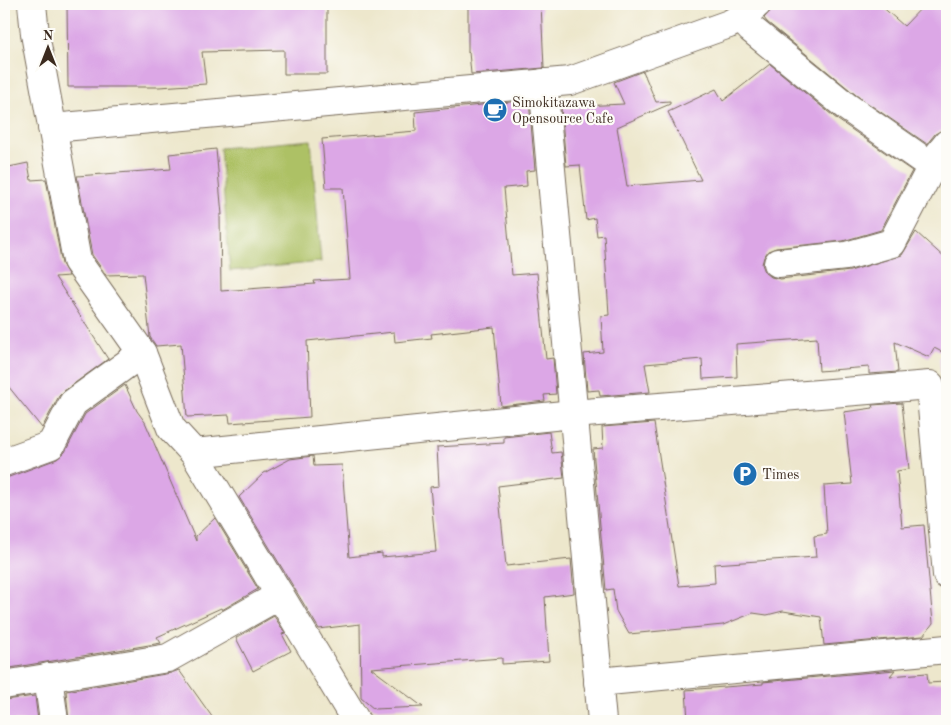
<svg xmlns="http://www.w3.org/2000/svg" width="951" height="725" viewBox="0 0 951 725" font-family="'Old Standard TT',serif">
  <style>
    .built { fill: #e6d2f0 }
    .green { fill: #adc165; stroke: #747642 }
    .building { fill: #dca7e6 }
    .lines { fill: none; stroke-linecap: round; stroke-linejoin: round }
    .minor-casing { stroke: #796c5b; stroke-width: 30 }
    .minor { stroke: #fff; stroke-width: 28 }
    .labels { text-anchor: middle; stroke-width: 4.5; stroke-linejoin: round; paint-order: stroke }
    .poi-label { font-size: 14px; fill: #3b2a1e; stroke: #fdfcf7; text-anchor: start }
  </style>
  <rect width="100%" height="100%" fill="#fdfcf7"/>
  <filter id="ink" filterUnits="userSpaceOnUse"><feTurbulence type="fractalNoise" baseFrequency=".02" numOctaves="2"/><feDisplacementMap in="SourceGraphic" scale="10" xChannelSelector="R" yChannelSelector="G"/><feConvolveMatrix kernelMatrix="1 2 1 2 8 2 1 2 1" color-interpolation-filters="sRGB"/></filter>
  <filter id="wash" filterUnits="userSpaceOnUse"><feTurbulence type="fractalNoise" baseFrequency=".0096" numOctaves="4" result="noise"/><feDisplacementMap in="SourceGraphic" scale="20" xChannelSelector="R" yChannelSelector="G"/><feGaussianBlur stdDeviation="1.12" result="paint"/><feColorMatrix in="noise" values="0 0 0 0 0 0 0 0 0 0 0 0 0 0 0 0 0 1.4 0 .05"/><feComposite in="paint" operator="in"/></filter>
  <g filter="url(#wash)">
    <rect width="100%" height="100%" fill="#ede7cc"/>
    <path class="built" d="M 947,348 L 947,444 L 939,358 Z"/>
    <path class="green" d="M 311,140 L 321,262 L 230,271 L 220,148 Z"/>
    <g id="blocks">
      <g class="building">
        <path d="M 67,4 L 327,4 L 327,74 L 284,74 L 284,50 L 202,52 L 206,84 L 159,87 L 68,87 Z"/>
        <path d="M 468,4 L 541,4 L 544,68 L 471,74 L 469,52 L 468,53 Z"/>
        <path d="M 772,4 L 879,4 L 904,26 L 925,4 L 947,4 L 947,128 L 935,134 L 927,144 L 856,95 L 767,22 L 764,18 L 772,9 Z"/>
        <path d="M 770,64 L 838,120 L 912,171 L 881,230 L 843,241 L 776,248 L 768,251 L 764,257 L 762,264 L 765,272 L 771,277 L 780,279 L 850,271 L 902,255 L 916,232 L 947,260 L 947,332 L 942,352 L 934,348 L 929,357 L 895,342 L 898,372 L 869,374 L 869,367 L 819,371 L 817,338 L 736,344 L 737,377 L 703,379 L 702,359 L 645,364 L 650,392 L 600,396 L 599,390 L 587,391 L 584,354 L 603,352 L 601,316 L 609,315 L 604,235 L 597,236 L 595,218 L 586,220 L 580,165 L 566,166 L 561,107 L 624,104 L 614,82 L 643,71 L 656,102 L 670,101 L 670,104 L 617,127 L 627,186 L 701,180 L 668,112 L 716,89 L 723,101 Z"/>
        <path d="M 529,100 L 535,170 L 526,171 L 527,186 L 504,188 L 512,275 L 537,273 L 546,359 L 553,358 L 556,394 L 544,395 L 545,401 L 501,406 L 494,327 L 431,334 L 432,338 L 395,342 L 394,332 L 307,341 L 310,417 L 230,423 L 229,415 L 187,417 L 181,344 L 156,346 L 150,337 L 143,274 L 106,275 L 92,255 L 77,176 L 171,169 L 169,154 L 216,149 L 222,215 L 220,215 L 221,291 L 315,284 L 314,281 L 350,279 L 343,188 L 326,188 L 322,139 L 416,131 L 415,112 Z"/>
        <path d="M 28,163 L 31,180 L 46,179 L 62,264 L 69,276 L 55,277 L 108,359 L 64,391 L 59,396 L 42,428 L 4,381 L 4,168 Z"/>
        <path d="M 125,385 L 137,411 L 145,422 L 196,541 L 196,536 L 215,518 L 258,589 L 222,610 L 221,608 L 157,637 L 161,643 L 4,669 L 4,477 L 9,477 L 57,459 L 65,452 L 85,414 Z"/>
        <path d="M 902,403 L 909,469 L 897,471 L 902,527 L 924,525 L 933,623 L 923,636 L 824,645 L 821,617 L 783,611 L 767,615 L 753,613 L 723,625 L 629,634 L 616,611 L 613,589 L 606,590 L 593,449 L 603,448 L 602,427 L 654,423 L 679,586 L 715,583 L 714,564 L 816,557 L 814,536 L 827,534 L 824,486 L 852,484 L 844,412 L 873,408 L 872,405 Z"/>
        <path d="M 549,432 L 552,453 L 561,452 L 564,478 L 498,486 L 506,566 L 571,559 L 574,593 L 545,597 L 549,661 L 502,664 L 502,658 L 371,668 L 423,707 L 374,709 L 361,698 L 360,624 L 319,629 L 239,497 L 264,473 L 290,459 L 313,456 L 314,466 L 342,465 L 349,557 L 382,553 L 382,557 L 436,552 L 430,487 L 439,486 L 437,447 L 504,443 L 504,437 Z"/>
        <path d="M 274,616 L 285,633 L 282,634 L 291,651 L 253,671 L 236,638 Z"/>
        <path d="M 179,670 L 215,721 L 69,721 L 66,691 L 171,673 Z"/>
        <path d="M 895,670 L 890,676 L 927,673 L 928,683 L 945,682 L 947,721 L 688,721 L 686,690 L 763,684 L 763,682 Z"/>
        <path d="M 35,696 L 38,721 L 4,721 L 4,700 Z"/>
      </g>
    </g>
  </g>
  <g filter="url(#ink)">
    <use href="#blocks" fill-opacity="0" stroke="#796c5b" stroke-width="1"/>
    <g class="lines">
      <defs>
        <g id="minor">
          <path d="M 32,4 L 35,34 L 77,261 L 142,353 L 171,428 L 194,453 L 356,721"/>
          <path d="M 741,18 L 751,29 L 847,107 L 930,165"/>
          <path d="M 543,83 L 602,721"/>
          <path d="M 52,128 L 570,81 L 729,24 L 741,18 L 757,4"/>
          <path d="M 778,263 L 846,256 L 892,243 L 927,176 L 930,165 L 947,144"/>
          <path d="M 194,453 L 573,414 L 930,385 L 947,575"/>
          <path d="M 4,462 L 51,445 L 73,403 L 142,353"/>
          <path d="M 48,677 L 54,721"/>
          <path d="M 598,682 L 947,649"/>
          <path d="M 4,685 L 168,658 L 280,595"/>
        </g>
      </defs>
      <use href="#minor" class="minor-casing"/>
      <use href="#minor" class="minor"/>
    </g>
  </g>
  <defs>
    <symbol id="cafe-disc" viewBox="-11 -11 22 22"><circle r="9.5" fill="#1f6fb2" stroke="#fdfcf7"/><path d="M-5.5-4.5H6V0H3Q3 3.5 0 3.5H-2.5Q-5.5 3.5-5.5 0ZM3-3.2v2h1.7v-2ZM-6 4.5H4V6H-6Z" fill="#fff"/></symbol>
    <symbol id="parking-disc" viewBox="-11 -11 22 22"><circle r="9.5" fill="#1f6fb2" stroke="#fdfcf7"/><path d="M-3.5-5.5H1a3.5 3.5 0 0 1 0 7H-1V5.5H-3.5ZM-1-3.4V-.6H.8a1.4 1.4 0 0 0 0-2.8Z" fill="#fff"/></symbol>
  </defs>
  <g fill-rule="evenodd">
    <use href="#cafe-disc" x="481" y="96" width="28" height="28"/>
    <use href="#parking-disc" x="731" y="460" width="28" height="28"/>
  </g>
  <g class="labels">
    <g class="poi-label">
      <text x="512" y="107">Simokitazawa<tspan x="512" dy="16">Opensource Cafe</tspan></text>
      <text x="762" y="479">Times</text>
    </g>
  </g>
  <rect width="951" height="725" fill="none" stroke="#fdfcf7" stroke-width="20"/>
  <g transform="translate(48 48)" stroke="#fdfcf7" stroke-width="4" paint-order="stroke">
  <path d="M0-4L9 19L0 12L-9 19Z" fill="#3b2a1e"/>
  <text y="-8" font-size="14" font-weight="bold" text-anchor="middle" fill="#3b2a1e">N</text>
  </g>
</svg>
